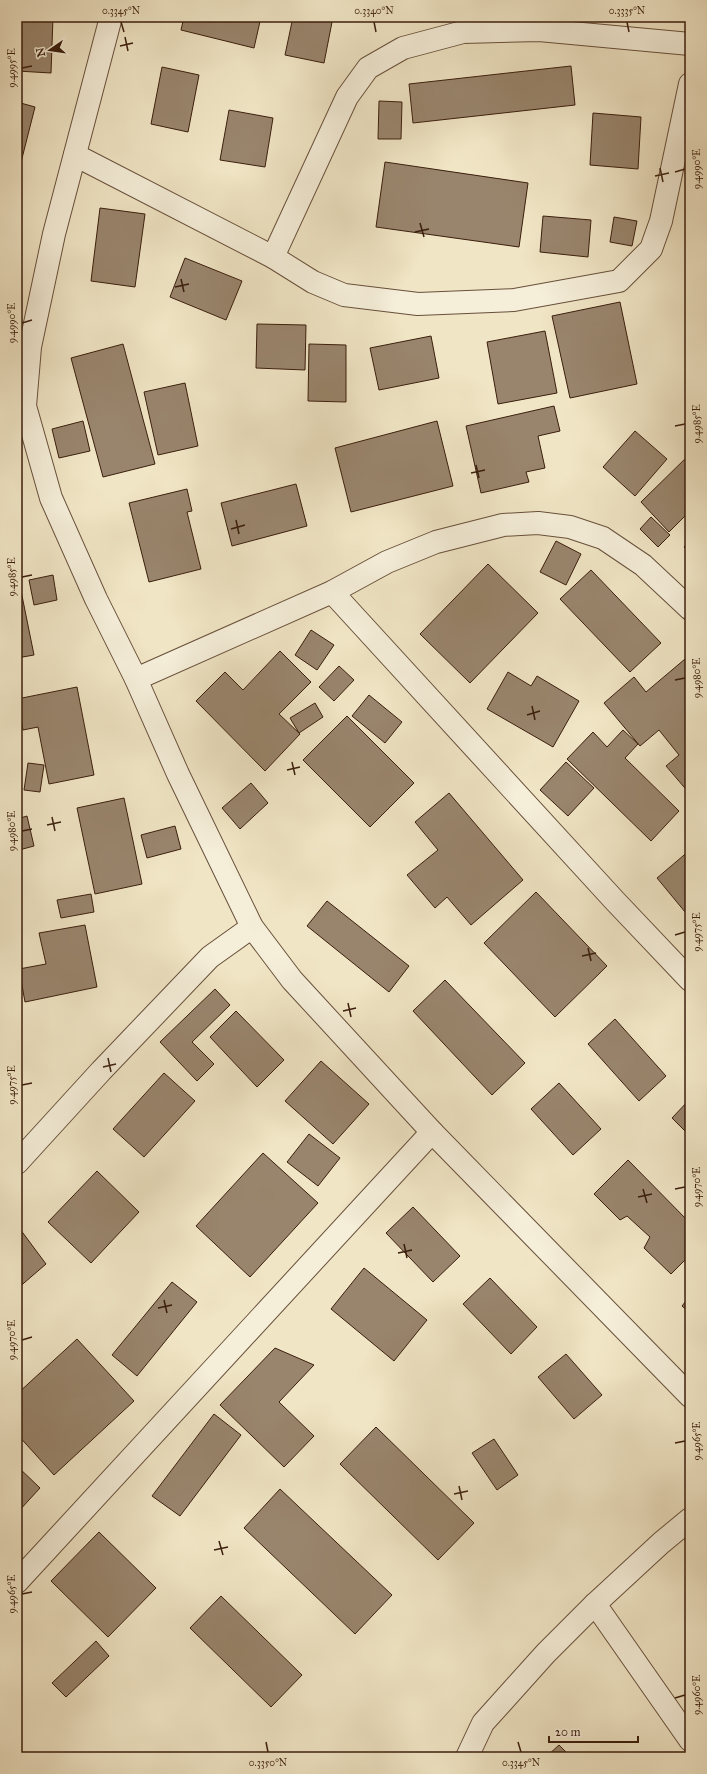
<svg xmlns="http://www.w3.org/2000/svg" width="707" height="1774" viewBox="0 0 707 1774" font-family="'IM FELL Great Primer',serif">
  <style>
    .building { fill: #99856d; stroke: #3b1e0d }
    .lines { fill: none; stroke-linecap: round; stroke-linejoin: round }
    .minor-casing { stroke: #68503b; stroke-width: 24 }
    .tertiary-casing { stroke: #68503b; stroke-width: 24 }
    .minor { stroke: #f5eed9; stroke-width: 22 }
    .tertiary { stroke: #f5eed9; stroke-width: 22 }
    .ticks { fill: none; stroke: #3b1e0d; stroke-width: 1.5 }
    .neatline { fill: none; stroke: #3b1e0d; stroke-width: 1.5 }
    .ticks-label { font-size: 10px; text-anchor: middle; fill: #3b1e0d }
  </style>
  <rect width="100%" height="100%" fill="#f0e5c5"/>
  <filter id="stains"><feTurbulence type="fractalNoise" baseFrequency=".005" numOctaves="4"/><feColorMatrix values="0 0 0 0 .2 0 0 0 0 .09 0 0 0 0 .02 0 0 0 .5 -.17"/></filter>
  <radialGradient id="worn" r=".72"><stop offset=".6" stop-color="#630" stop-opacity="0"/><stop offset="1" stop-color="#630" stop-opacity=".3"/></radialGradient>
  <g class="building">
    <path d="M 17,17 L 53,17 L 51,73 L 17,71 Z"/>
    <path d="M 184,17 L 261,17 L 254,48 L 181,30 Z"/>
    <path d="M 293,17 L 333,17 L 324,63 L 285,55 Z"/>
    <path d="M 571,66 L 575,105 L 413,123 L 409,84 Z"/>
    <path d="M 162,67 L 199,75 L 188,132 L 151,124 Z"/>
    <path d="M 379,101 L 402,102 L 401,139 L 378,139 Z"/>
    <path d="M 17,102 L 35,107 L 17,178 Z"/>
    <path d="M 229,110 L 273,118 L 265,167 L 220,160 Z"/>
    <path d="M 593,113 L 641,117 L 638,169 L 590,165 Z"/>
    <path d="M 385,162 L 528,183 L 519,247 L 376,227 Z"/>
    <path d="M 100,208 L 145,214 L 135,287 L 91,281 Z"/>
    <path d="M 543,216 L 591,220 L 588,257 L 540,252 Z"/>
    <path d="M 614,217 L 637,221 L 632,246 L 610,242 Z"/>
    <path d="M 185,258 L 242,281 L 226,320 L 170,297 Z"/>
    <path d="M 620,302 L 637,384 L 570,398 L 552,316 Z"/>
    <path d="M 257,324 L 306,325 L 305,370 L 256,368 Z"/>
    <path d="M 545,331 L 557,393 L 498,404 L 487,342 Z"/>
    <path d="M 431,336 L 439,378 L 379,390 L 370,348 Z"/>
    <path d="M 123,344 L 155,464 L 103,477 L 71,358 Z"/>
    <path d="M 309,344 L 346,345 L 346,402 L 308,401 Z"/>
    <path d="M 185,383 L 198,446 L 158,455 L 144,392 Z"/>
    <path d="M 554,406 L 560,431 L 538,436 L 545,468 L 526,472 L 529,482 L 481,493 L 466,426 Z"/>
    <path d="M 83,421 L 90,451 L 59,458 L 52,429 Z"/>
    <path d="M 437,421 L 453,486 L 351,512 L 335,448 Z"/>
    <path d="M 635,431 L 667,459 L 635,496 L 603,467 Z"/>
    <path d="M 690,454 L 690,511 L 669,532 L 641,502 Z"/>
    <path d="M 296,484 L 307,526 L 232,546 L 221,503 Z"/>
    <path d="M 187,489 L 192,511 L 187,512 L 201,569 L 149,582 L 129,503 Z"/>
    <path d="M 651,517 L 670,535 L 658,547 L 640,529 Z"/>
    <path d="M 690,540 L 690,553 L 684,547 Z"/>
    <path d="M 556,541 L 581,554 L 566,585 L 540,572 Z"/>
    <path d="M 488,564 L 538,613 L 470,683 L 420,634 Z"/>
    <path d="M 591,570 L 661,643 L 630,672 L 560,599 Z"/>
    <path d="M 17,571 L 34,655 L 17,658 Z"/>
    <path d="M 53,575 L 57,600 L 34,605 L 29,580 Z"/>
    <path d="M 311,630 L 334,645 L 317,670 L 295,655 Z"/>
    <path d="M 280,651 L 311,682 L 279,714 L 300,734 L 265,771 L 196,701 L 225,672 L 243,690 Z"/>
    <path d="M 685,659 L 690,665 L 690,695 L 687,697 L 690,700 L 690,794 L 666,766 L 679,755 L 659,730 L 640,746 L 604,703 L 634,677 L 646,692 Z"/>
    <path d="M 339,666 L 354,680 L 334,701 L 319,687 Z"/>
    <path d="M 508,672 L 531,686 L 537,676 L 579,701 L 553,747 L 487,709 Z"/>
    <path d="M 77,687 L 94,775 L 49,784 L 38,727 L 23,730 L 17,699 Z"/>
    <path d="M 369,695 L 402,722 L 385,743 L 352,716 Z"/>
    <path d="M 315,703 L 323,717 L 299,733 L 290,718 Z"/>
    <path d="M 347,716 L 414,783 L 370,827 L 303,760 Z"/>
    <path d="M 623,730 L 638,744 L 625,758 L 679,811 L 651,841 L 567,759 L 593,732 L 607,747 Z"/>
    <path d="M 566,762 L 594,788 L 568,816 L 540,790 Z"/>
    <path d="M 28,763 L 44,765 L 40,792 L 24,790 Z"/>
    <path d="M 251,783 L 268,803 L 240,829 L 222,808 Z"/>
    <path d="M 449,793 L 523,880 L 471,925 L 447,897 L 435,908 L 407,875 L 438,850 L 415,822 Z"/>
    <path d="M 124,798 L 142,884 L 95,894 L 77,808 Z"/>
    <path d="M 27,816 L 34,846 L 19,850 L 17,842 L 17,819 Z"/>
    <path d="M 175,826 L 181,849 L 147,858 L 141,835 Z"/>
    <path d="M 690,850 L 690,918 L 657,878 Z"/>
    <path d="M 536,892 L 607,966 L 555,1017 L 484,943 Z"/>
    <path d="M 91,894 L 94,912 L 61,918 L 57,900 Z"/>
    <path d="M 327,901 L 409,966 L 389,992 L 307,926 Z"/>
    <path d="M 85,925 L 97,987 L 25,1002 L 19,969 L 46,964 L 39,933 Z"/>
    <path d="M 445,980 L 525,1063 L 492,1095 L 413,1011 Z"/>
    <path d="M 215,989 L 230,1005 L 192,1042 L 214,1064 L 197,1081 L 160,1042 Z"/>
    <path d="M 236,1011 L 284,1060 L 257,1087 L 210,1037 Z"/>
    <path d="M 615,1019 L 666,1076 L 639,1101 L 588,1044 Z"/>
    <path d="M 321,1061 L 369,1104 L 333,1144 L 285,1101 Z"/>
    <path d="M 164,1073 L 195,1101 L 144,1157 L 113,1129 Z"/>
    <path d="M 559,1083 L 601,1129 L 573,1155 L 531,1109 Z"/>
    <path d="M 690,1099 L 690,1136 L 672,1118 Z"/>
    <path d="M 309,1134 L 340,1158 L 318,1186 L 287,1162 Z"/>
    <path d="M 263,1153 L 318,1203 L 250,1277 L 196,1226 Z"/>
    <path d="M 628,1160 L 690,1223 L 690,1255 L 671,1274 L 644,1248 L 650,1237 L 627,1216 L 620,1220 L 594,1194 Z"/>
    <path d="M 97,1171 L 139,1212 L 91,1263 L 48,1222 Z"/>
    <path d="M 413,1207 L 460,1256 L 433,1282 L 386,1233 Z"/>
    <path d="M 17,1225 L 46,1264 L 17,1289 Z"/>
    <path d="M 364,1268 L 427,1320 L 394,1361 L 331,1309 Z"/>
    <path d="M 490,1278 L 537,1327 L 511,1354 L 463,1304 Z"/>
    <path d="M 172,1282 L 197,1302 L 137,1376 L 112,1355 Z"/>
    <path d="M 690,1296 L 690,1313 L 682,1306 Z"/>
    <path d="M 77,1339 L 134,1401 L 54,1475 L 17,1434 L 17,1394 Z"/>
    <path d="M 275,1348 L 314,1365 L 279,1402 L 314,1436 L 284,1467 L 220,1405 Z"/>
    <path d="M 566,1354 L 602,1395 L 574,1419 L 538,1377 Z"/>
    <path d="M 214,1414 L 241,1435 L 180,1516 L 152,1496 Z"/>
    <path d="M 376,1427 L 474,1523 L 438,1560 L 340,1464 Z"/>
    <path d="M 494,1439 L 518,1475 L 497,1490 L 472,1453 Z"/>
    <path d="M 17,1466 L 40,1488 L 17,1513 Z"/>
    <path d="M 280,1489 L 392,1595 L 355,1634 L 244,1528 Z"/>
    <path d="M 99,1532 L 156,1588 L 108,1637 L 51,1581 Z"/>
    <path d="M 221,1596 L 302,1675 L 271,1707 L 190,1628 Z"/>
    <path d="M 96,1641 L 109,1656 L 66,1697 L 52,1683 Z"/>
    <path d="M 559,1745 L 571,1757 L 546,1757 Z"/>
  </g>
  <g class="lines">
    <defs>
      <g id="minor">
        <path d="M 75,155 L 273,257 L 313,282 L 344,295 L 418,304 L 514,300 L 619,281 L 651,249 L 661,221 L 690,84"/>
        <path d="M 273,257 L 347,97 L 368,68 L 403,48 L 463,32 L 539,30 L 690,44"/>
        <path d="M 332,592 L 615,901 L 690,980"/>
        <path d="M 136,679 L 332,592 L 387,562 L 436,542 L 503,525 L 538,523 L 570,527 L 603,538 L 643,565 L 690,609"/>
        <path d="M 17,1163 L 101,1071 L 210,957 L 252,927"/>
        <path d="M 17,1582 L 432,1132"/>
        <path d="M 595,1604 L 690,1740"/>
        <path d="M 467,1757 L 483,1723 L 546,1653 L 595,1604 L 661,1543 L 690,1519"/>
      </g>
      <path id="tertiary" d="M 111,17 L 54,234 L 30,347 L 25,406 L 51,498 L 96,599 L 136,679 L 178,774 L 252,927 L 292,980 L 432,1132 L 690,1396"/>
    </defs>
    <use href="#minor" class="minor-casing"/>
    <use href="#tertiary" class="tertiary-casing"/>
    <use href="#minor" class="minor"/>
    <use href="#tertiary" class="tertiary"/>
  </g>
  <path class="ticks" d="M 121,22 L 124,32M 374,22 L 376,32M 627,22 L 629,32M 125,37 L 128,51M 120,46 L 133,43M 22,68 L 32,66M 660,168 L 663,182M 675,172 L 685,169M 655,176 L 669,173M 420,223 L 424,237M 415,232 L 429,229M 181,279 L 184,292M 175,287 L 189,284M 22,323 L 32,320M 675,426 L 685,424M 476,465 L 479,478M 471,473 L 485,470M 236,520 L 239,534M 231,529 L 245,525M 22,577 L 32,575M 675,680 L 685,678M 532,706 L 535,720M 527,715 L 540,711M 292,762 L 295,775M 287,770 L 300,767M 52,817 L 55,831M 47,825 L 61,822M 22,831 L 32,829M 675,935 L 685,932M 588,948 L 591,961M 582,956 L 596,953M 348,1003 L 351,1017M 343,1011 L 356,1008M 108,1058 L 111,1072M 103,1067 L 116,1064M 22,1085 L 32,1083M 643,1189 L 647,1203M 675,1189 L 685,1187M 638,1197 L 652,1194M 404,1244 L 407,1258M 398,1253 L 412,1250M 164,1300 L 167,1313M 158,1308 L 172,1305M 22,1340 L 32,1337M 675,1443 L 685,1441M 459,1486 L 462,1500M 454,1494 L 468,1491M 219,1541 L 223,1555M 214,1550 L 228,1547M 22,1594 L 32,1592M 675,1698 L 685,1695M 266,1742 L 268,1752M 518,1742 L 521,1752"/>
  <rect width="707" height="1774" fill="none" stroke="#f0e5c5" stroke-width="44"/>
  <g transform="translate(50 50) rotate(257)" stroke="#f5eed9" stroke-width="3" paint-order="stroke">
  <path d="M0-3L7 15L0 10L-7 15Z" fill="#3b1e0d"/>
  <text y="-6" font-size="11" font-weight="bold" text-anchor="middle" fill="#3b1e0d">N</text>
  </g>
  <path d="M549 1736v6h89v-6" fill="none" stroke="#3b1e0d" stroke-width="2"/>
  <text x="555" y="1736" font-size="12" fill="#3b1e0d" stroke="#f5eed9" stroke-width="3" paint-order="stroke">20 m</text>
  <rect x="22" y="22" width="663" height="1730" class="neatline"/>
  <g class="ticks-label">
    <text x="121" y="14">0.3345°N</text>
    <text x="374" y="14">0.3340°N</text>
    <text x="627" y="14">0.3335°N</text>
    <text transform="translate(11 68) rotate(-90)" y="4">9.4995°E</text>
    <text transform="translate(696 169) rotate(-90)" y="4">9.4990°E</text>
    <text transform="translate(11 323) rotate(-90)" y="4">9.4990°E</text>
    <text transform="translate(696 424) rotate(-90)" y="4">9.4985°E</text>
    <text transform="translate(11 577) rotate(-90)" y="4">9.4985°E</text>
    <text transform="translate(696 678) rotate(-90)" y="4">9.4980°E</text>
    <text transform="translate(11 831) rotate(-90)" y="4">9.4980°E</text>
    <text transform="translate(696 932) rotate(-90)" y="4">9.4975°E</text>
    <text transform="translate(11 1085) rotate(-90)" y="4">9.4975°E</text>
    <text transform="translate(696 1187) rotate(-90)" y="4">9.4970°E</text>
    <text transform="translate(11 1340) rotate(-90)" y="4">9.4970°E</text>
    <text transform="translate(696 1441) rotate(-90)" y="4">9.4965°E</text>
    <text transform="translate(11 1594) rotate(-90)" y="4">9.4965°E</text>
    <text transform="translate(696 1695) rotate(-90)" y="4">9.4960°E</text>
    <text x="268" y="1766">0.3350°N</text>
    <text x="521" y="1766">0.3345°N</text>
  </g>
  <rect width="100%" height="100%" filter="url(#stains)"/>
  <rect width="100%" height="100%" fill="url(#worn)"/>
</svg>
